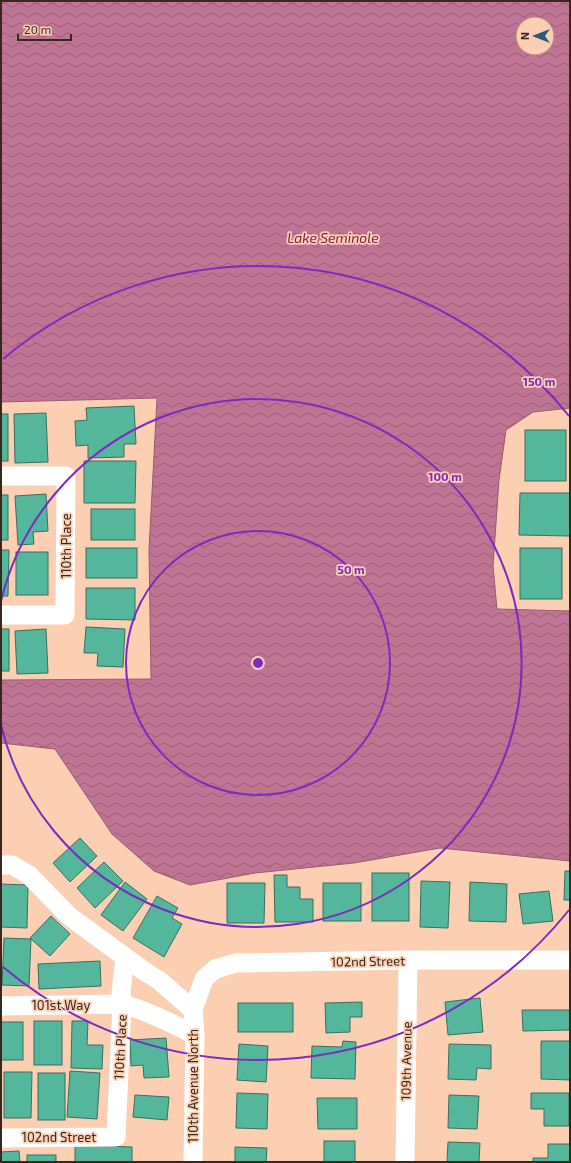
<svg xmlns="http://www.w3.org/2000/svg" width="571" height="1163" viewBox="0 0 571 1163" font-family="'Exo 2',sans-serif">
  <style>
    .water { fill: url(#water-waves); stroke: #965d70; fill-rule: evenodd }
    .building { fill: #54b79c; stroke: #396f5f }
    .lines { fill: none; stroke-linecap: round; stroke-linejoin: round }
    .street { stroke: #fff; stroke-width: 19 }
    .ring { fill: none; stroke: #7b2cbf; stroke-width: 2 }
    .labels { text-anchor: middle; stroke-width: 3.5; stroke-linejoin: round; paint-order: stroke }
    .street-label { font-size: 13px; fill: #38271c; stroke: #fccfb3 }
    .water-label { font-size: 14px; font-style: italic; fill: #791f4e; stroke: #fccfb3 }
    .centre { fill: #7b2cbf; stroke: #fccfb3; stroke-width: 2 }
    .ring-label { font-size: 12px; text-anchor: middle; font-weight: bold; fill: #7b2cbf; stroke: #fccfb3; stroke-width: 3.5; stroke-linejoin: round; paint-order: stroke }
  </style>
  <defs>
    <pattern id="water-waves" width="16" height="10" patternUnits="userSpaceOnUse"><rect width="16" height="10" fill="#bf7494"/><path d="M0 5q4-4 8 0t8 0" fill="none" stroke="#9c5f78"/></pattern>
  </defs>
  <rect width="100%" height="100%" fill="#fccfb3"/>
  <path class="water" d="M 1,1 L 570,1 L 570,408 L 533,412 L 506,430 L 499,480 L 493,566 L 497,609 L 570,611 L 570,861 L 440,848 L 354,863 L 255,873 L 190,885 L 154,871 L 112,834 L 55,749 L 1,743 L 1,680 L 151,679 L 149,550 L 157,398 L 1,402 ZM 523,24 L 547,24 L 547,48 L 523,48 Z"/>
  <g class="building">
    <path d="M 134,406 L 136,444 L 124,444 L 124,457 L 88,458 L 88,445 L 76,446 L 75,421 L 87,420 L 86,408 Z"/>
    <path d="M 46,413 L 48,462 L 15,463 L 14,414 Z"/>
    <rect x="1" y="414" width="7" height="47"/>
    <rect x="525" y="430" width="41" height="51"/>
    <path d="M 84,461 L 136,461 L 135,503 L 84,503 Z"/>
    <path d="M 520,493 L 570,493 L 570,536 L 519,535 Z"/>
    <path d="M 46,494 L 48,531 L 33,532 L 34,544 L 18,545 L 15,496 Z"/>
    <rect x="1" y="495" width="7" height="45"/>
    <rect x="91" y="509" width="44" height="31"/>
    <rect x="86" y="548" width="51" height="30"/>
    <rect x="520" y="548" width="42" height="51"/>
    <path d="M 1,550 L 9,550 L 8,596 L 1,596 Z"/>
    <rect x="16" y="552" width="32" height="43"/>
    <path d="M 86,588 L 135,588 L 135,620 L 86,619 Z"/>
    <path d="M 86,627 L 125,629 L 123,667 L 97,666 L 98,653 L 84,653 Z"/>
    <rect x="1" y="629" width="8" height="42"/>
    <path d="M 46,629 L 48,673 L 17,674 L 15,631 Z"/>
    <path d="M 80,838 L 97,856 L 70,882 L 53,863 Z"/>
    <path d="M 104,862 L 123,881 L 95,908 L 77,888 Z"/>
    <path d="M 565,871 L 570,871 L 570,900 L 564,900 Z"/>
    <rect x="372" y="873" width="37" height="48"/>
    <path d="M 274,875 L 287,875 L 287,887 L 300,887 L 300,899 L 313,899 L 313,922 L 275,922 Z"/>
    <path d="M 421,881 L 450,882 L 448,928 L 420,927 Z"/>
    <path d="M 125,882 L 147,899 L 123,931 L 101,915 Z"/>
    <path d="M 470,882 L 507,884 L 506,922 L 469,921 Z"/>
    <path d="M 227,883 L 265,883 L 264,923 L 227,923 Z"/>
    <rect x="323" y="883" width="38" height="38"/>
    <path d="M 1,884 L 28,885 L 27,928 L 1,927 Z"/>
    <path d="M 549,891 L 553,921 L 523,924 L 519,894 Z"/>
    <path d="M 157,896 L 178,908 L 172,918 L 182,924 L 164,957 L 133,938 Z"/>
    <path d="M 51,916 L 70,934 L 50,956 L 30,938 Z"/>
    <path d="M 4,938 L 31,939 L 29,986 L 2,985 Z"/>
    <path d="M 100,961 L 101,986 L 39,989 L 38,964 Z"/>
    <path d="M 480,998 L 483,1032 L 448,1035 L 445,1002 Z"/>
    <path d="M 362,1002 L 362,1017 L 350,1017 L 350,1032 L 326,1033 L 325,1003 Z"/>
    <rect x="238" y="1003" width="55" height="29"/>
    <path d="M 522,1010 L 570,1010 L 570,1030 L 523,1031 Z"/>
    <rect x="34" y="1021" width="28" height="44"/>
    <path d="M 72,1021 L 88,1021 L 87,1045 L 103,1045 L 102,1069 L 71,1068 Z"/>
    <rect x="1" y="1022" width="22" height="38"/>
    <path d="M 166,1038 L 169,1077 L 144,1078 L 143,1065 L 131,1066 L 130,1040 Z"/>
    <path d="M 343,1041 L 356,1042 L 355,1079 L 311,1078 L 312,1046 L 342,1047 Z"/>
    <path d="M 541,1041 L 570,1041 L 570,1080 L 541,1079 Z"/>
    <path d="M 239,1044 L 268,1046 L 266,1082 L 237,1080 Z"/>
    <path d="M 449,1044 L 491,1045 L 491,1069 L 477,1068 L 476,1080 L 448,1079 Z"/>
    <path d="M 70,1071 L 100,1073 L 97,1119 L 67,1117 Z"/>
    <path d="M 4,1072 L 32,1072 L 31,1118 L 4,1118 Z"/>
    <rect x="38" y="1073" width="27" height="47"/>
    <path d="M 237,1093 L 268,1094 L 267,1129 L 236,1128 Z"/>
    <path d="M 531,1093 L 569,1093 L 569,1126 L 544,1126 L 544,1109 L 531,1109 Z"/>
    <path d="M 135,1095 L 169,1097 L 167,1120 L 133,1117 Z"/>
    <path d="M 449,1095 L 479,1096 L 477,1129 L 448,1128 Z"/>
    <path d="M 317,1098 L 357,1098 L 357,1129 L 318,1129 Z"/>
    <rect x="324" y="1141" width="31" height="21"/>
    <path d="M 448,1142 L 480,1143 L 479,1162 L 447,1162 Z"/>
    <path d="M 548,1144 L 570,1144 L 570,1162 L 533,1162 L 533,1158 L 548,1158 Z"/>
    <path d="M 75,1145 L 132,1147 L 132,1162 L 75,1162 Z"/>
    <path d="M 235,1147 L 267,1148 L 266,1162 L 235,1162 Z"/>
    <path d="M 19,1151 L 20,1162 L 1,1162 L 1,1152 Z"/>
    <rect x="27" y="1155" width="29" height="7"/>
  </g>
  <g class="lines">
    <g class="street">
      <path d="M 1,476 L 66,476 L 65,615 L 1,615"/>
      <path d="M 1,865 L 12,865 L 29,875 L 69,916 L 144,971 L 160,981 L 193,1010"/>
      <path d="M 1,1006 L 122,1004 C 148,1011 171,1023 195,1035"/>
      <path d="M 1,1138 L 116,1137 L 122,1004 L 121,992 L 125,958"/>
      <path d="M 193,1162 L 195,1035 L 193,1010 L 204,979 L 215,969 L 236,963 L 408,960 L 570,960"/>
      <path d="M 405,1162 L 408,960"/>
    </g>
  </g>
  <g class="ring">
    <circle cx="258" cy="663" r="132"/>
    <path d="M1 601A264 264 0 1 1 1 725"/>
    <path d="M569 910A397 397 0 0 1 3 967M3 359A397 397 0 0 1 569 416"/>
  </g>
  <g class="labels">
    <g class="street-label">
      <text transform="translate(66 546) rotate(-90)" y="5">110th Place</text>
      <text transform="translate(368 961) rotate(-1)" y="5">102nd Street</text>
      <text x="61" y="1010">101st Way</text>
      <text transform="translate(120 1047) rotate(-87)" y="5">110th Place</text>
      <text transform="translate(406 1061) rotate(-89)" y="5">109th Avenue</text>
      <text transform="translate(193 1086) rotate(-90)" y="5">110th Avenue North</text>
      <text x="59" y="1142">102nd Street</text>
    </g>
    <g class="water-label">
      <text x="333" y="243">Lake Seminole</text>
    </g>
  </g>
  <circle cx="258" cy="663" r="6" class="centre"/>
  <g class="ring-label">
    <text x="539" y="386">150 m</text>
    <text x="445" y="481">100 m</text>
    <text x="351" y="574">50 m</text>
  </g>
  <rect width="571" height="1163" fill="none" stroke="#38271c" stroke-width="4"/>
  <g transform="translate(535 36) rotate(270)"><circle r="19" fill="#fccfb3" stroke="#ae8c77"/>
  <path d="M0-3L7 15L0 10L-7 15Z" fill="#275d78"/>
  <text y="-6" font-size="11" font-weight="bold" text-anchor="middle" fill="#38271c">N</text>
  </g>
  <path d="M18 34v6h53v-6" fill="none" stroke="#38271c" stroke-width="2"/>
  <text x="24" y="34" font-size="12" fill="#38271c" stroke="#fccfb3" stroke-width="3" paint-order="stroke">20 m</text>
</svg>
